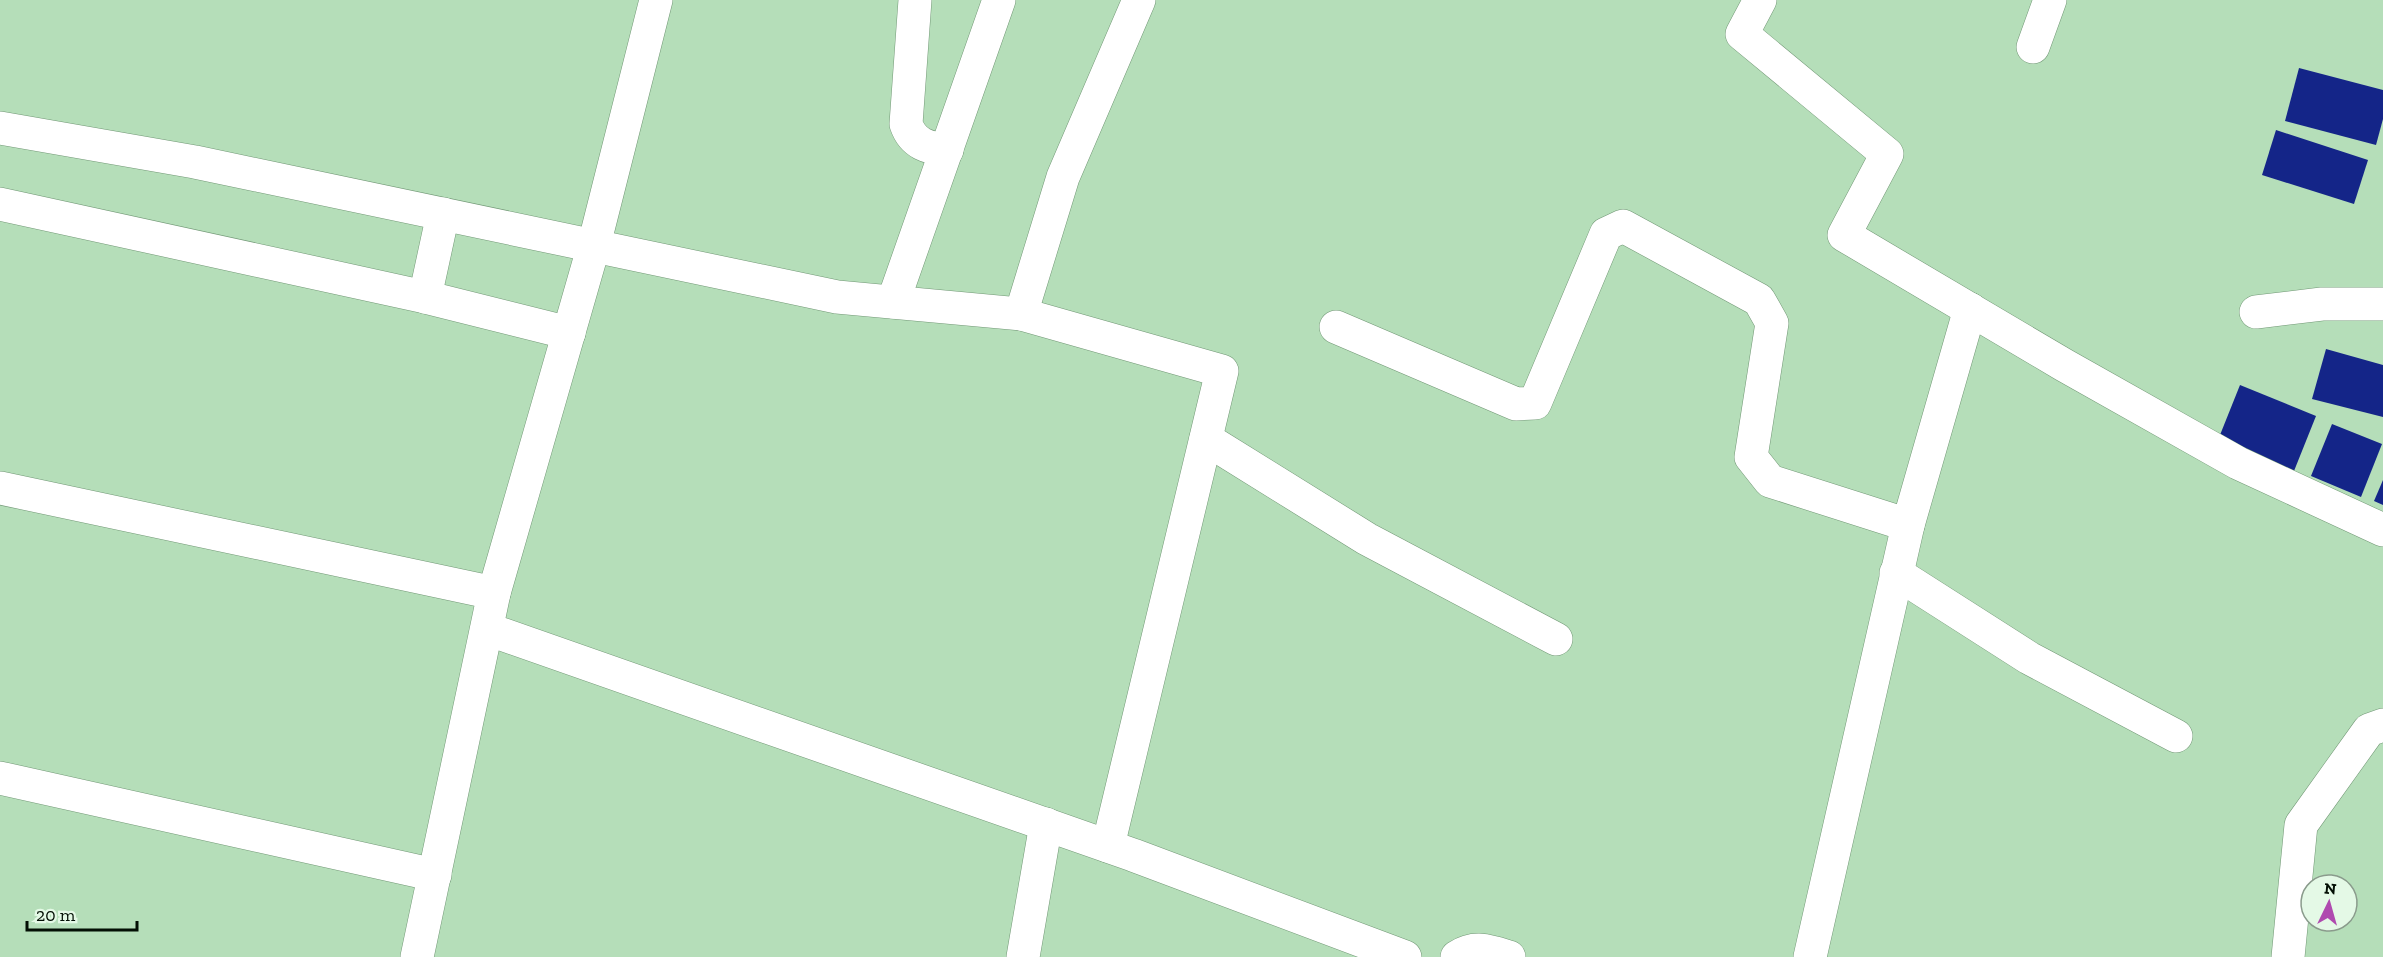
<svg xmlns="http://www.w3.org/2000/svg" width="2383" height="957" viewBox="0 0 2383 957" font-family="'Zilla Slab',serif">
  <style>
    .building { fill: #142588 }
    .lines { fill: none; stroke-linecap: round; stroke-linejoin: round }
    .street-casing { stroke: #729876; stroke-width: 34 }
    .street { stroke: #fff; stroke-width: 33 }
  </style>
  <rect width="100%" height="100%" fill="#b5deb9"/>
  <g class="building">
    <path d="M 2299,68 L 2383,90 L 2383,119 L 2376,145 L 2285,121 Z"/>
    <path d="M 2276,130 L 2368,160 L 2354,204 L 2262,175 Z"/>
    <path d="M 2326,349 L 2383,365 L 2383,417 L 2312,399 Z"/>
    <path d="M 2240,385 L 2316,416 L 2294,471 L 2218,440 Z"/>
    <path d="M 2332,424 L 2382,444 L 2361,497 L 2311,476 Z"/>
    <path d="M 2383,480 L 2383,505 L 2374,501 Z"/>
  </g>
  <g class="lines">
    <defs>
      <g id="street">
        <path d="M 915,0 L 906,124 C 913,144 928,148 947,150"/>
        <path d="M 1760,0 L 1742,34 L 1887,154 L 1844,235 L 2064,365 L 2238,463 L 2383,530"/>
        <path d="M 2033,47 L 2050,0"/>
        <path d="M 0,128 L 195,162 L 837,297 L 1021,314 L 1063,177 L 1139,0"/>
        <path d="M 0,204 L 425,297 L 569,333"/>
        <path d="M 425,297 L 443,214"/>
        <path d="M 893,302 L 999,0"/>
        <path d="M 2256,312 L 2322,304 L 2383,304"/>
        <path d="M 1021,314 L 1222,371 L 1108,846"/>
        <path d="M 1336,327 L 1516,404 L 1535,403 L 1606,234 L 1623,226 L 1759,300 L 1772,323 L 1751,457 L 1770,481 L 1908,525"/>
        <path d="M 1206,439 L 1367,539 L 1556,639"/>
        <path d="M 0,488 L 494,593"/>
        <path d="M 1896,573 L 2029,658 L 2176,736"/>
        <path d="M 487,629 L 1133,855 L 1405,957"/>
        <path d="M 0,778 L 435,875"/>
        <path d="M 417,957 L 494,593 L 594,245 L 656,0"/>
        <path d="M 1023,957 L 1046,824"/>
        <path d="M 1457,957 C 1475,945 1490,951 1509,957"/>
        <path d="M 1810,957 L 1908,525 L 1970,309"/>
        <path d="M 2288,957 L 2301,825 L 2369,730 L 2383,725"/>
      </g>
    </defs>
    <use href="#street" class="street-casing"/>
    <use href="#street" class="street"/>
  </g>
  <g transform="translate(2329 903) rotate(5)"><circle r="28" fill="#e4f9e6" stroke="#8a9b8c" stroke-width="1.5"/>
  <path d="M0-4.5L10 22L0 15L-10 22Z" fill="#af4aaf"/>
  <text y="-9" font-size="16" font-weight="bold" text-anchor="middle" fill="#030f04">N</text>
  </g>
  <path d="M27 921v9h110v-9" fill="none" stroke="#030f04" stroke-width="3"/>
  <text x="36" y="921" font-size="18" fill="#030f04" stroke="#e4f9e6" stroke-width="4.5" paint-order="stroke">20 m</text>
</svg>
